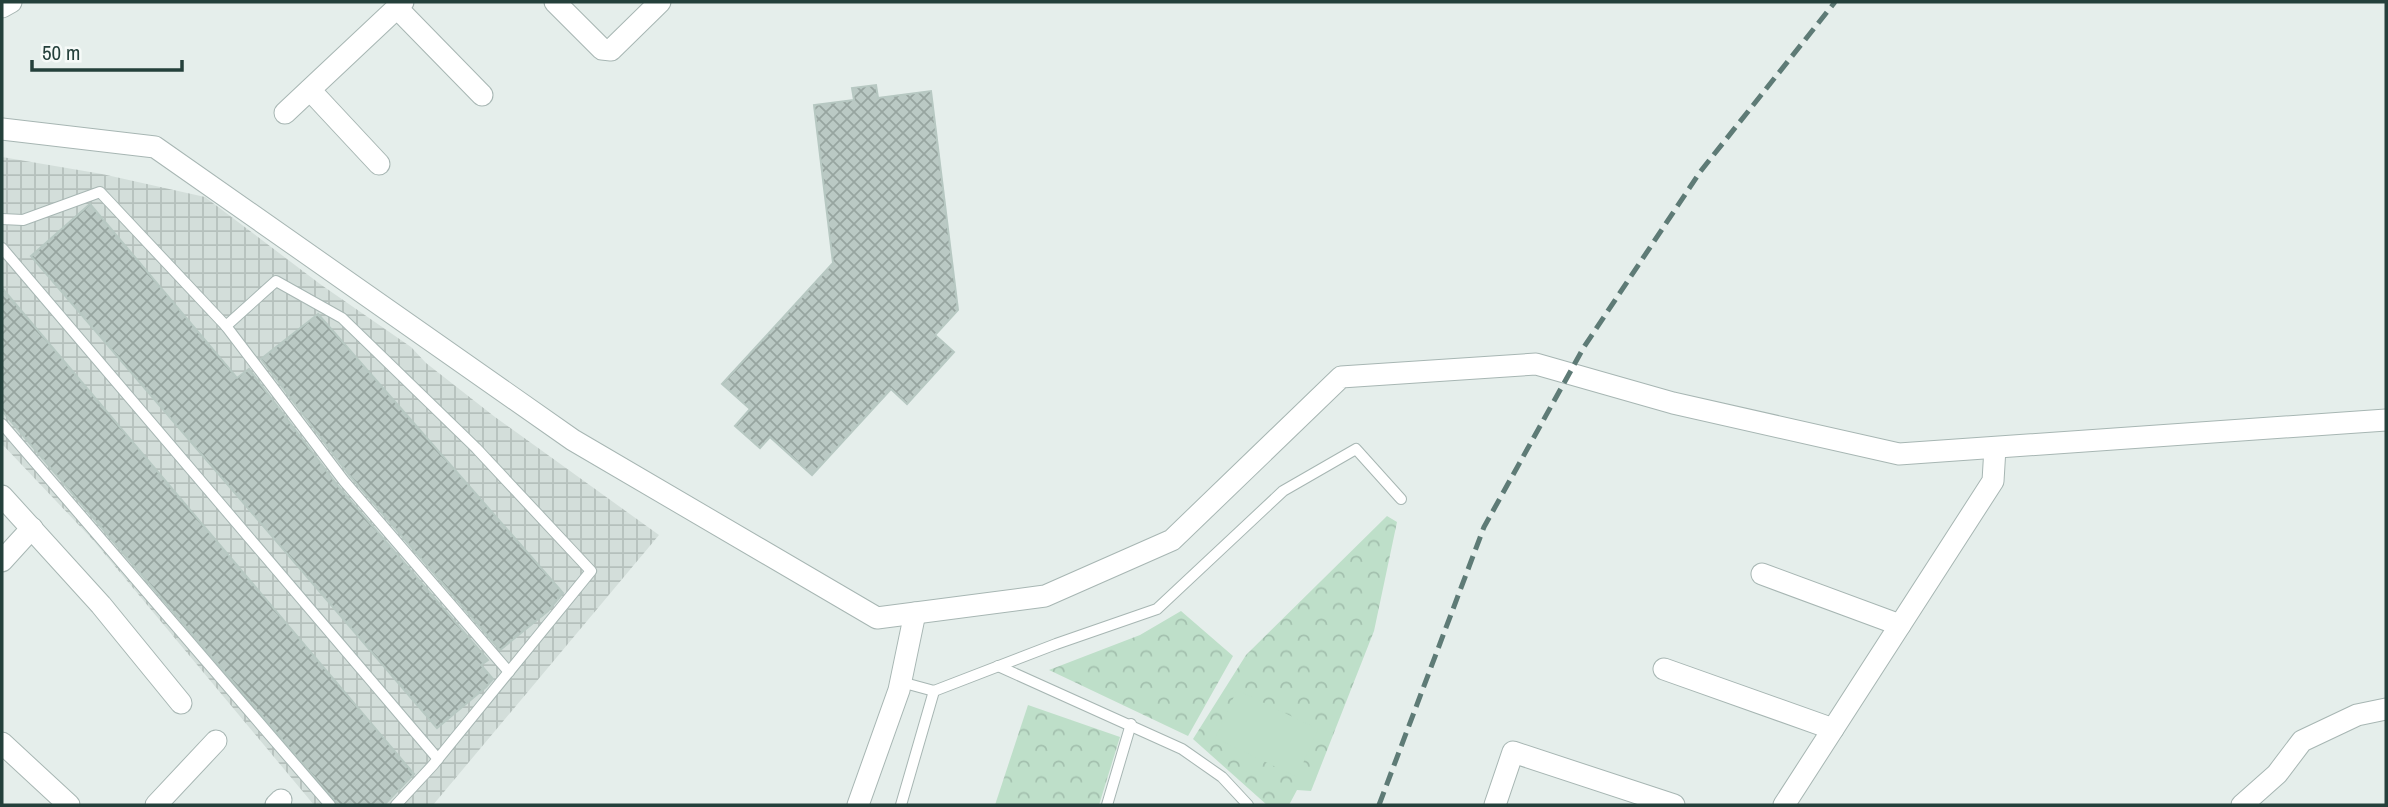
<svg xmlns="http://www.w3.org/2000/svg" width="2388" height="807" viewBox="0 0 2388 807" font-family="'Archivo Narrow',sans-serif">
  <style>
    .industrial { fill: url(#industrial-grid) }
    .park { fill: url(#park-crowns) }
    .garden { fill: #bedfc9 }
    .building { fill: url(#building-cross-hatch); stroke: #b7c8c2; stroke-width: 2 }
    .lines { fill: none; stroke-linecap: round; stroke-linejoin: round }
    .lane-casing { stroke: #a7b6b3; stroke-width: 12 }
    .street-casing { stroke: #a7b6b3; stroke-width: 23 }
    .lane { stroke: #fff; stroke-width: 10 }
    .street { stroke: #fff; stroke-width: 21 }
    .rail { stroke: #5e7b76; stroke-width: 5; stroke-dasharray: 14 7; stroke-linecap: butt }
  </style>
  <defs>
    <pattern id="industrial-grid" width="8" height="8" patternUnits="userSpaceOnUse" patternTransform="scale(1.75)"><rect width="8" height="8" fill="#d3deda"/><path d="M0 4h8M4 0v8" fill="none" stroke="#b5c0bc"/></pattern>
    <pattern id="park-crowns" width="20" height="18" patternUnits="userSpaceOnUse" patternTransform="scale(1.75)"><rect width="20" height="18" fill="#bedfc9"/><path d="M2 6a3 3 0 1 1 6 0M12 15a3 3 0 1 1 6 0" fill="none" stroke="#a3c0ae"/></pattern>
    <pattern id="building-cross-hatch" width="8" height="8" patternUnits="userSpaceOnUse" patternTransform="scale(1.75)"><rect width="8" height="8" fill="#bac9c4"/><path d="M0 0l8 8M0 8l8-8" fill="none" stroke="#97a5a0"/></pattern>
  </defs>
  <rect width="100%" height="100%" fill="#e5eeeb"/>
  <path class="industrial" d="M 2,157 L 102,174 L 205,197 L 320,284 L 411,347 L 426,363 L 495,417 L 659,535 L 433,805 L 314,805 L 93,540 L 2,444 Z"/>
  <g class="park">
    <path d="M 1387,516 L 1397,522 L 1374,631 L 1311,791 L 1297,790 L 1289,805 L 1267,805 L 1193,739 L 1246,655 Z"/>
    <path d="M 1181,611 L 1233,656 L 1188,736 L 1049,670 L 1140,635 Z"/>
    <path d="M 1028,705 L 1120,737 L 1099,805 L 995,805 Z"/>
  </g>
  <path class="garden" d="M 1237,690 L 1318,729 L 1297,777 L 1215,738 Z"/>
  <g class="building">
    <path d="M 876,85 L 878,98 L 931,91 L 958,310 L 935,335 L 954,352 L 907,404 L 891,389 L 812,475 L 770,437 L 760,448 L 735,426 L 750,409 L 722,384 L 833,263 L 814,105 L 854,100 L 852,88 Z"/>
    <path d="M 90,204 L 237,378 L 249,369 L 338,486 L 488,660 L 481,665 L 493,679 L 486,687 L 437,728 L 31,256 Z"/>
    <path d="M 2,288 L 414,774 L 384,805 L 338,805 L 2,411 Z"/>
    <path d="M 318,314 L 563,593 L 548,611 L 500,650 L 350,476 L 261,359 Z"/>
  </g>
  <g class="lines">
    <defs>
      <g id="lane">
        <path d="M 2,219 L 23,220 L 100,192 L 226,326 L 276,281 L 342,318 L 476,448 L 591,571 L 433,765 L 396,805"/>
        <path d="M 2,248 L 438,759"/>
        <path d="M 226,326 L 344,481 L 509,672"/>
        <path d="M 2,424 L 330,805"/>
        <path d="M 998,666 L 1182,749 L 1222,777 L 1248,805"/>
        <path d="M 901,682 L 934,691 L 1056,644 L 1157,609 L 1283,491 L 1356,449 L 1401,499"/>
        <path d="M 901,805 L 934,691"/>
        <path d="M 1107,805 L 1131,724"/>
      </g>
      <g id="street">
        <path d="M 555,2 L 602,49 L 611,50 L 660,2"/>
        <path d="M 2,7 L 11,2"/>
        <path d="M 397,8 L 482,95"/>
        <path d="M 310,90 L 379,164"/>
        <path d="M 285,113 L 403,2"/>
        <path d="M 2,129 L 155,147 L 573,440 L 877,618 L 1045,596 L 1172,540 L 1341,377 L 1536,364 L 1673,403 L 1899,454 L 2386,420"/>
        <path d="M 2,496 L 101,605 L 181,703"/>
        <path d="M 2,561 L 32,528"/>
        <path d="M 1762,574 L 1900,625"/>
        <path d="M 1664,669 L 1833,729"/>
        <path d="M 2,743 L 69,805"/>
        <path d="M 156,805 L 216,741"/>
        <path d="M 276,805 L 281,800"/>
        <path d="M 858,805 L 899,690 L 915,613"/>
        <path d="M 1495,805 L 1513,752 L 1674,805"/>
        <path d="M 1784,805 L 1993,481 L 1995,448"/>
        <path d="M 2242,805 L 2277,774 L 2302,741 L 2357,715 L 2386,709"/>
      </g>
    </defs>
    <use href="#lane" class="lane-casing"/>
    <use href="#street" class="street-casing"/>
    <use href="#lane" class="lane"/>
    <use href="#street" class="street"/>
    <path class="rail" d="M 1379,805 L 1484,527 L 1584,347 L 1700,172 L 1835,2"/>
  </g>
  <rect width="2388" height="807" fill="none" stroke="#24403b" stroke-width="7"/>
  <path d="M32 60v10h150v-10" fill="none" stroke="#24403b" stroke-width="3.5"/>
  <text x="42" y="60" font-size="21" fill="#24403b" stroke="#f6faf8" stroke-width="5" paint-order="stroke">50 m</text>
</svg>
